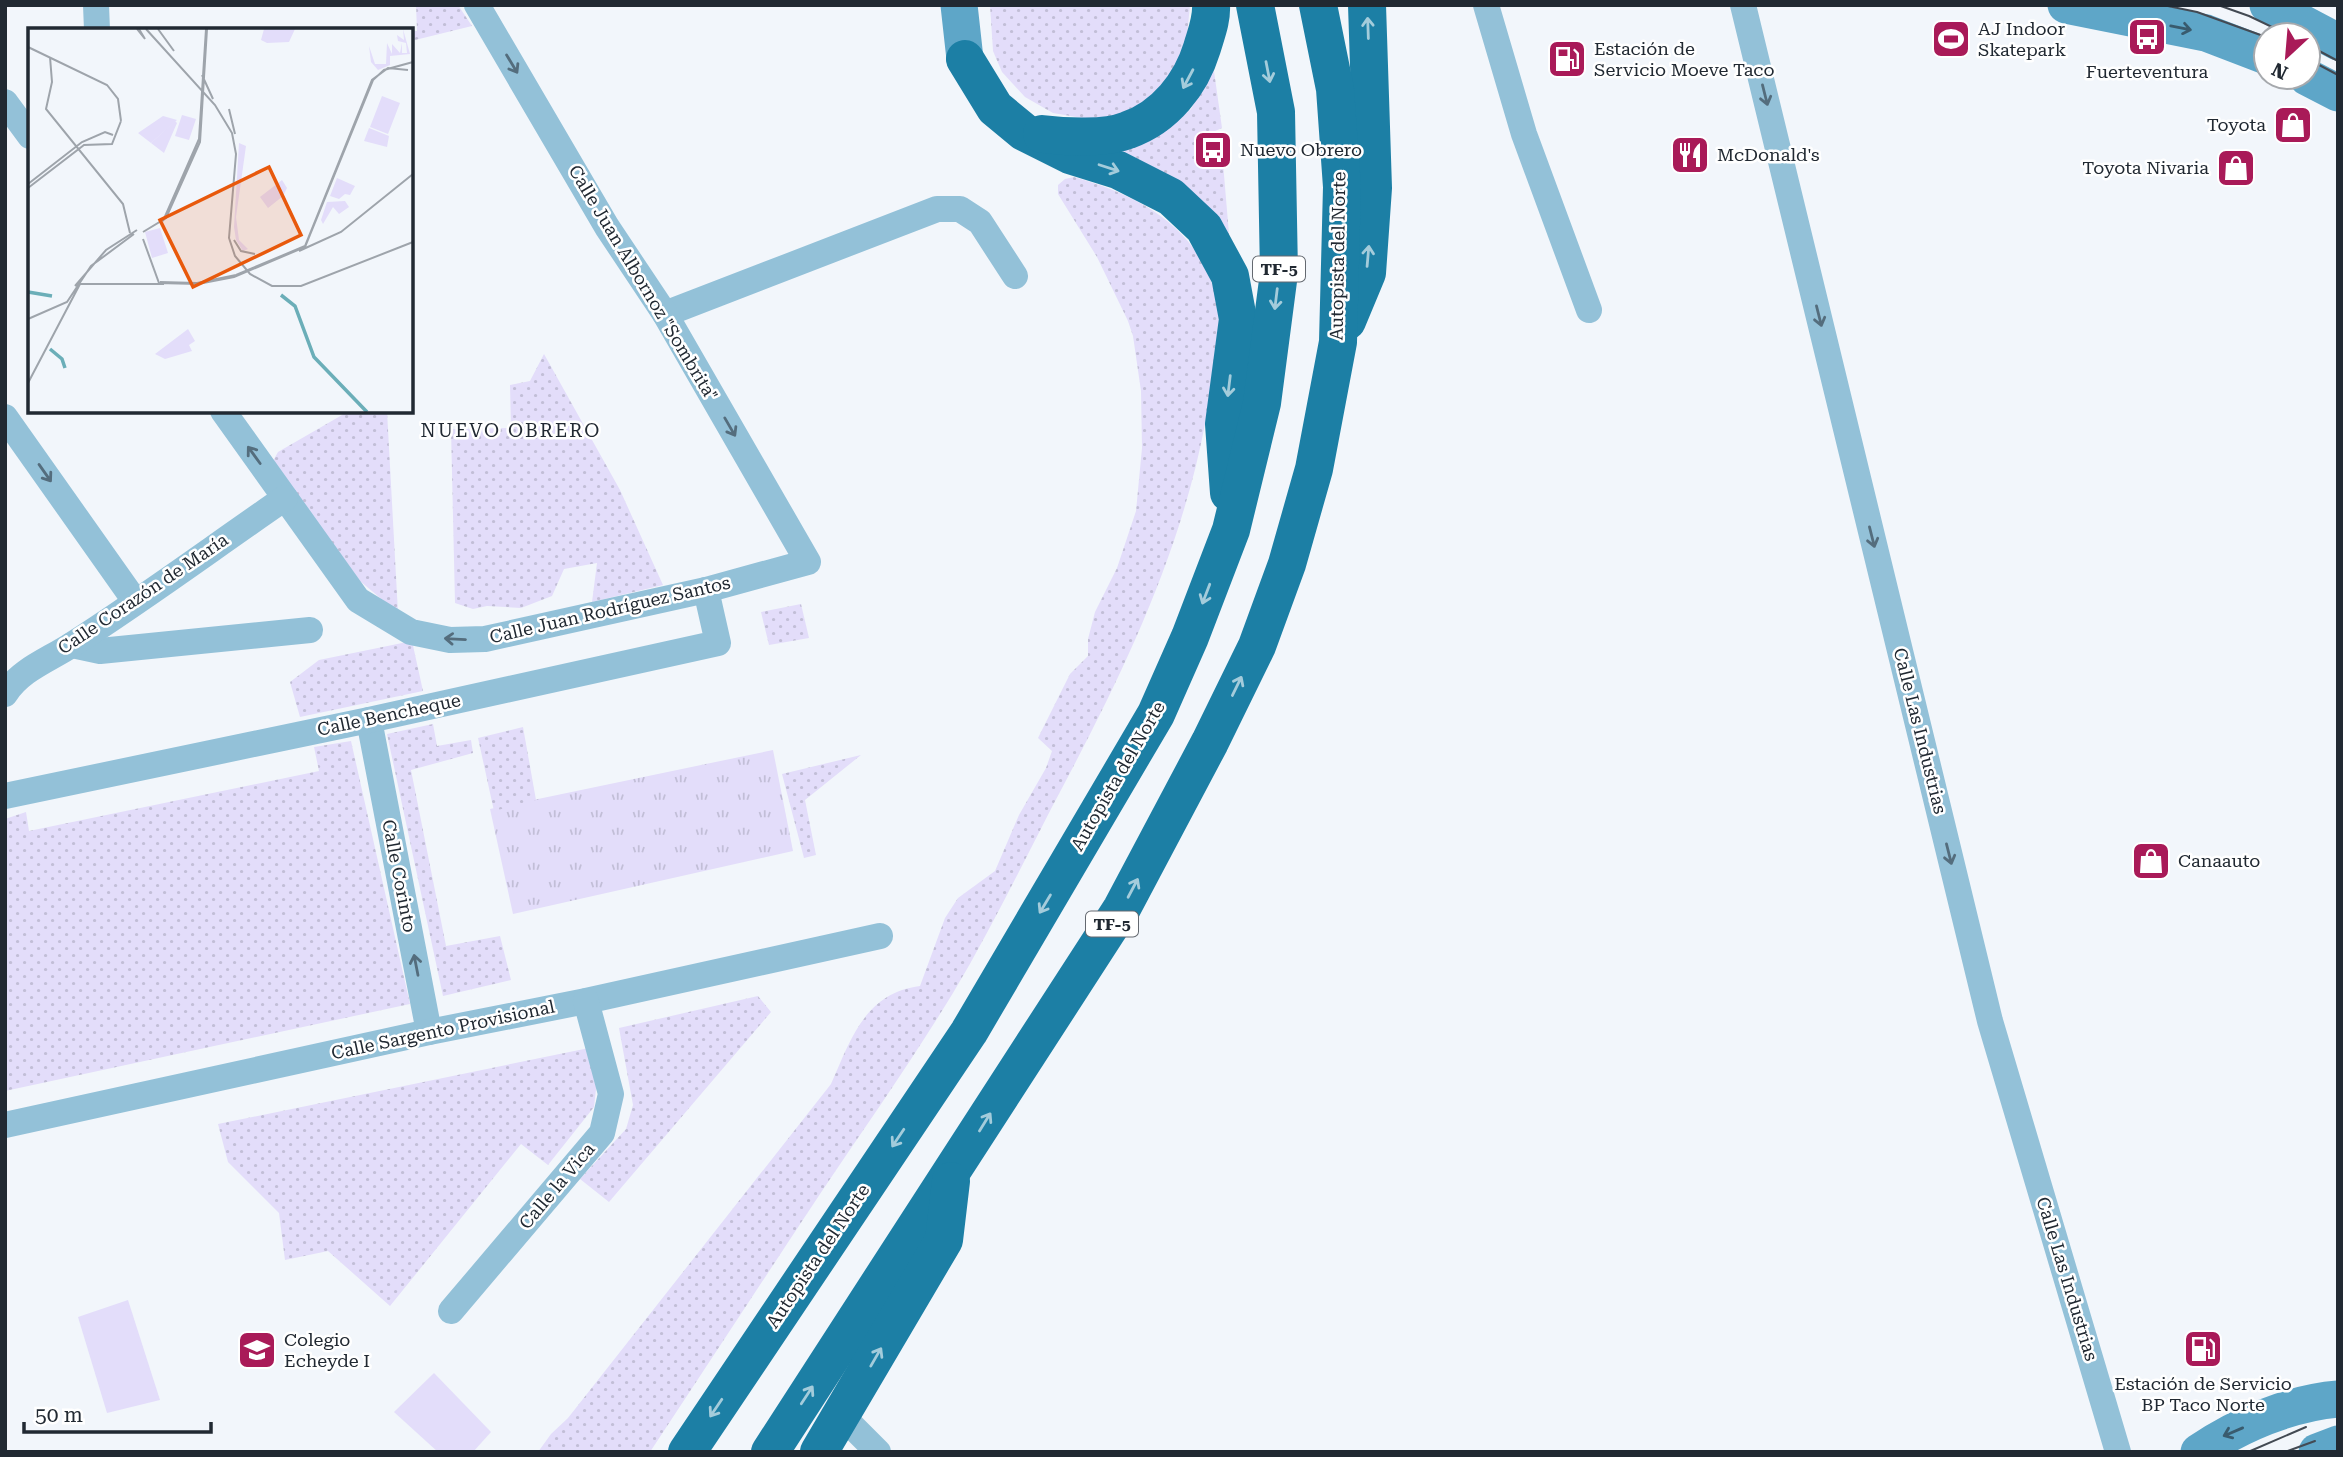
<svg xmlns="http://www.w3.org/2000/svg" width="2343" height="1457" viewBox="0 0 2343 1457" font-family="'Roboto Serif',serif">
  <style>
    .grass { fill: #e3ddfa }
    .park { fill: url(#park-tufts) }
    .garden { fill: url(#garden-dots) }
    .lines { fill: none; stroke-linecap: round; stroke-linejoin: round }
    .street { stroke: #93c1d8; stroke-width: 26 }
    .secondary { stroke: #5ea6c8; stroke-width: 37 }
    .highway { stroke: #1c7fa5; stroke-width: 38 }
    .tram { stroke: #434a53; stroke-width: 2 }
    .oneway { stroke: #a4ccdb }
    .oneway2 { stroke: #395b6e }
    .oneway3 { stroke: #546d7d }
    .labels { text-anchor: middle; stroke-width: 5; stroke-linejoin: round; paint-order: stroke }
    .shield { fill: #fff; stroke: #646970; stroke-width: 2 }
    .shield-label { font-size: 16px; font-weight: bold; fill: #212932 }
    .poi-label { font-size: 18px; fill: #212932; stroke: #fff; text-anchor: start }
    .street-label { font-size: 18px; fill: #212932; stroke: #fff }
    .neighbourhood-label { font-size: 19px; letter-spacing: 2px; fill: #212932; stroke: #fff }
    .inset-river { fill: none; stroke: #6baeb8; stroke-width: 3.5 }
    .inset-road { fill: none; stroke: #9ea4ab; stroke-width: 2 }
    .view { fill: #e8590c; fill-opacity: 0.15; stroke: #e8590c; stroke-width: 3.5 }
    .inset-edge { fill: none; stroke: #212932; stroke-width: 3.5 }
  </style>
  <defs>
    <pattern id="park-tufts" width="24" height="20" patternUnits="userSpaceOnUse" patternTransform="scale(1.75)"><rect width="24" height="20" fill="#e3ddfa"/><path d="M3 7l-1-3M5 7V3M7 7l1-3M15 17l-1-3M17 17v-4M19 17l1-3" fill="none" stroke="#c2bed7"/></pattern>
    <pattern id="garden-dots" width="8" height="8" patternUnits="userSpaceOnUse" patternTransform="scale(1.75)"><rect width="8" height="8" fill="#e3ddfa"/><path d="M2 2h.1M6 6h.1" fill="none" stroke="#c2bed7" stroke-width="1.8" stroke-linecap="round"/></pattern>
  </defs>
  <rect width="100%" height="100%" fill="#f2f6fb"/>
  <g class="grass">
    <path d="M 128,1300 L 160,1400 L 107,1413 L 78,1317 Z"/>
    <path d="M 434,1373 L 491,1432 L 473,1452 L 438,1452 L 394,1412 Z"/>
  </g>
  <path class="park" d="M 773,750 L 793,851 L 513,914 L 490,809 Z"/>
  <g class="garden">
    <path d="M 416,5 L 458,5 L 472,26 L 411,41 L 411,31 L 417,31 Z"/>
    <path d="M 990,5 L 1190,5 L 1186,46 L 1169,77 L 1145,102 L 1114,119 L 1082,118 L 1053,113 L 1025,97 L 1002,72 L 993,51 Z"/>
    <path d="M 1214,71 L 1222,128 L 1215,131 L 1217,164 L 1223,163 L 1230,246 L 1116,158 L 1130,145 L 1166,130 L 1191,109 L 1209,73 Z"/>
    <path d="M 1074,177 C 1138,195 1199,227 1216,297 C 1225,335 1213,386 1205,424 C 1179,561 1117,685 1052,807 C 1020,869 989,933 953,993 C 911,1062 865,1127 820,1194 C 763,1280 707,1366 650,1452 L 538,1452 L 551,1434 L 568,1418 L 831,1084 C 851,1039 865,993 920,986 L 945,918 L 958,898 L 995,871 L 1019,815 L 1046,768 L 1052,751 L 1038,738 L 1070,674 L 1088,656 L 1088,639 L 1095,612 L 1117,568 L 1136,511 L 1142,448 L 1141,391 L 1133,336 L 1128,321 L 1097,257 L 1058,194 L 1058,185 L 1065,179 Z"/>
    <path d="M 544,354 L 620,490 L 663,585 L 592,602 L 597,563 L 564,569 L 552,596 L 521,608 L 487,606 L 473,609 L 455,603 L 451,429 L 511,428 L 510,385 L 530,381 Z"/>
    <path d="M 349,411 L 387,411 L 398,613 L 360,581 L 273,461 L 278,452 Z"/>
    <path d="M 801,604 L 809,638 L 769,645 L 761,612 Z"/>
    <path d="M 412,641 L 423,691 L 300,717 L 290,682 L 319,660 Z"/>
    <path d="M 433,724 L 437,746 L 471,740 L 473,753 L 411,770 L 446,946 L 500,936 L 511,980 L 443,996 L 387,734 Z"/>
    <path d="M 523,727 L 536,800 L 494,811 L 478,738 Z"/>
    <path d="M 351,741 L 410,1004 L 5,1091 L 5,819 L 26,812 L 29,831 L 319,771 L 314,747 Z"/>
    <path d="M 861,755 L 805,800 L 816,855 L 804,858 L 782,774 Z"/>
    <path d="M 758,996 L 771,1012 L 609,1202 L 580,1179 L 626,1129 L 633,1105 L 619,1028 Z"/>
    <path d="M 589,1048 L 597,1080 L 594,1107 L 548,1165 L 521,1144 L 390,1306 L 328,1251 L 285,1260 L 279,1213 L 228,1162 L 218,1124 Z"/>
  </g>
  <g class="lines">
    <g class="street">
      <path d="M 96,5 L 97,30"/>
      <path d="M 1486,5 L 1524,134 L 1589,310"/>
      <path d="M 1743,5 L 1990,1021 L 2118,1452"/>
      <path d="M 5,102 L 30,136"/>
      <path d="M 665,314 L 937,209 L 960,209 L 980,222 L 1015,276"/>
      <path d="M 223,411 L 358,600 L 411,632 L 450,640 L 485,639 L 706,590 L 808,562 L 665,314 L 607,227 L 477,5"/>
      <path d="M 5,417 L 135,601"/>
      <path d="M 72,645 L 100,651 L 310,630"/>
      <path d="M 5,694 C 21,669 49,660 73,644 C 145,598 215,546 285,498"/>
      <path d="M 369,720 L 429,1032"/>
      <path d="M 5,796 L 369,720 L 718,643 L 706,590"/>
      <path d="M 5,1125 L 429,1032 L 586,1001 L 880,936"/>
      <path d="M 451,1311 L 602,1133 L 611,1094 L 586,1001"/>
      <path d="M 842,1416 L 878,1452"/>
    </g>
    <g class="secondary">
      <path d="M 959,5 L 965,59"/>
      <path d="M 2066,5 L 2206,33 L 2266,56"/>
      <path d="M 2268,5 L 2338,42"/>
      <path d="M 2307,77 L 2338,93"/>
      <path d="M 2199,1452 C 2239,1425 2290,1403 2338,1399"/>
      <path d="M 2317,1452 L 2338,1444"/>
    </g>
    <g class="highway">
      <path d="M 965,59 L 995,108 L 1024,132 L 1070,155 L 1118,170 L 1171,197 L 1204,228 L 1230,276 L 1238,319 L 1224,424 L 1229,493"/>
      <path d="M 1042,134 C 1066,137 1106,139 1128,130 C 1165,117 1191,84 1202,48 C 1206,34 1212,20 1211,5"/>
      <path d="M 1347,321 L 1367,273 L 1373,188 L 1367,5"/>
      <path d="M 687,1452 L 969,1032 L 1156,714 L 1190,637 L 1231,530 L 1262,403 L 1279,273 L 1276,112 L 1255,5"/>
      <path d="M 770,1452 L 1122,908 L 1210,742 L 1257,646 L 1287,564 L 1314,469 L 1338,342 L 1342,187 L 1335,89 L 1318,5"/>
      <path d="M 819,1452 L 944,1240 L 951,1181"/>
    </g>
    <g class="tram">
      <path d="M 2163,5 L 2197,12 L 2266,37"/>
      <path d="M 2218,5 L 2249,16 L 2289,35"/>
      <path d="M 2308,45 L 2338,61"/>
      <path d="M 2308,59 L 2338,75"/>
      <path d="M 2248,1452 L 2306,1427"/>
      <path d="M 2285,1452 L 2315,1441"/>
    </g>
  </g>
  <defs><path id="oneway-shaft" d="M-6 0H5M1.5-3L5.5 0L1.5 3" fill="none" stroke-width="1.6" stroke-linecap="round" stroke-linejoin="round" transform="scale(1.75)"/></defs>
  <g class="oneway">
    <use href="#oneway-shaft" transform="translate(1368 28) rotate(-92)"/>
    <use href="#oneway-shaft" transform="translate(1268 72) rotate(79)"/>
    <use href="#oneway-shaft" transform="translate(1188 79) rotate(118)"/>
    <use href="#oneway-shaft" transform="translate(1109 168) rotate(18)"/>
    <use href="#oneway-shaft" transform="translate(1368 256) rotate(-85)"/>
    <use href="#oneway-shaft" transform="translate(1276 299) rotate(97)"/>
    <use href="#oneway-shaft" transform="translate(1229 386) rotate(97)"/>
    <use href="#oneway-shaft" transform="translate(1206 594) rotate(111)"/>
    <use href="#oneway-shaft" transform="translate(1237 686) rotate(-64)"/>
    <use href="#oneway-shaft" transform="translate(1133 888) rotate(-62)"/>
    <use href="#oneway-shaft" transform="translate(1045 904) rotate(121)"/>
    <use href="#oneway-shaft" transform="translate(985 1122) rotate(-58)"/>
    <use href="#oneway-shaft" transform="translate(898 1138) rotate(124)"/>
    <use href="#oneway-shaft" transform="translate(876 1357) rotate(-60)"/>
    <use href="#oneway-shaft" transform="translate(807 1395) rotate(-57)"/>
    <use href="#oneway-shaft" transform="translate(716 1408) rotate(124)"/>
  </g>
  <g class="oneway2">
    <use href="#oneway-shaft" transform="translate(2181 28) rotate(11)"/>
    <use href="#oneway-shaft" transform="translate(2233 1432) rotate(157)"/>
  </g>
  <g class="oneway3">
    <use href="#oneway-shaft" transform="translate(512 64) rotate(59)"/>
    <use href="#oneway-shaft" transform="translate(1765 95) rotate(76)"/>
    <use href="#oneway-shaft" transform="translate(1819 316) rotate(76)"/>
    <use href="#oneway-shaft" transform="translate(730 427) rotate(60)"/>
    <use href="#oneway-shaft" transform="translate(254 455) rotate(-126)"/>
    <use href="#oneway-shaft" transform="translate(45 473) rotate(55)"/>
    <use href="#oneway-shaft" transform="translate(1872 537) rotate(76)"/>
    <use href="#oneway-shaft" transform="translate(455 639) rotate(-177)"/>
    <use href="#oneway-shaft" transform="translate(1949 854) rotate(76)"/>
    <use href="#oneway-shaft" transform="translate(416 965) rotate(-101)"/>
  </g>
  <defs>
    <symbol id="bus-square" viewBox="-11 -11 22 22"><rect x="-9" y="-9" width="18" height="18" rx="4" fill="#a91a58" stroke="#fff"/><path d="M-5-6H5V4H4V6H2V4H-2V6H-4V4H-5ZM-3.5-4V0h7V-4ZM-3.5 1.2v1.5H-2V1.2ZM2 1.2v1.5H3.5V1.2Z" fill="#fff"/></symbol>
    <symbol id="stadium-square" viewBox="-11 -11 22 22"><rect x="-9" y="-9" width="18" height="18" rx="4" fill="#a91a58" stroke="#fff"/><path d="M0-5a6.5 5 0 1 0 0 10a6.5 5 0 1 0 0-10ZM-3.5-1.8h7v3.6h-7Z" fill="#fff"/></symbol>
    <symbol id="fuel-square" viewBox="-11 -11 22 22"><rect x="-9" y="-9" width="18" height="18" rx="4" fill="#a91a58" stroke="#fff"/><path d="M-5.5-6h7V0h2V4h1.3V-2.5L3-4.5l.8-.8L6-3V5H2.5V1h-1V6h-7ZM-4.2-4.7v3.2H.2V-4.7Z" fill="#fff"/></symbol>
    <symbol id="shop-square" viewBox="-11 -11 22 22"><rect x="-9" y="-9" width="18" height="18" rx="4" fill="#a91a58" stroke="#fff"/><path d="M-5-2.5h2.3a2.7 3.5 0 0 1 5.4 0H5L5.5 6h-11ZM-1.5-2.5h3a1.5 2.3 0 0 0-3 0Z" fill="#fff"/></symbol>
    <symbol id="restaurant-square" viewBox="-11 -11 22 22"><rect x="-9" y="-9" width="18" height="18" rx="4" fill="#a91a58" stroke="#fff"/><path d="M-5-6h1v4h1v-4h1v4h1v-4h1v5L-1.5 .5V6h-2V.5L-5-1ZM5-6V6H3V1.5H1.5Q1.5-4 5-6Z" fill="#fff"/></symbol>
    <symbol id="school-square" viewBox="-11 -11 22 22"><rect x="-9" y="-9" width="18" height="18" rx="4" fill="#a91a58" stroke="#fff"/><path d="M0-5L7-2L0 1L-7-2ZM-4 1L0 2.5L4 1V4Q0 6-4 4Z" fill="#fff"/></symbol>
  </defs>
  <g fill-rule="evenodd">
    <use href="#bus-square" x="2125" y="15" width="44" height="44"/>
    <use href="#stadium-square" x="1929" y="17" width="44" height="44"/>
    <use href="#fuel-square" x="1545" y="37" width="44" height="44"/>
    <use href="#shop-square" x="2271" y="103" width="44" height="44"/>
    <use href="#bus-square" x="1191" y="128" width="44" height="44"/>
    <use href="#restaurant-square" x="1668" y="133" width="44" height="44"/>
    <use href="#shop-square" x="2214" y="146" width="44" height="44"/>
    <use href="#shop-square" x="2129" y="839" width="44" height="44"/>
    <use href="#fuel-square" x="2181" y="1327" width="44" height="44"/>
    <use href="#school-square" x="235" y="1328" width="44" height="44"/>
  </g>
  <g class="labels">
    <g class="shield">
      <rect x="1253" y="256.5" width="52" height="25" rx="5"/>
      <rect x="1086" y="911.5" width="52" height="25" rx="5"/>
    </g>
    <g class="shield-label">
      <text x="1279" y="275">TF-5</text>
      <text x="1112" y="930">TF-5</text>
    </g>
    <g class="poi-label">
      <text x="1978" y="35">AJ Indoor<tspan x="1978" dy="21">Skatepark</tspan></text>
      <text x="1594" y="55">Estación de<tspan x="1594" dy="21">Servicio Moeve Taco</tspan></text>
      <text x="2147" y="78" text-anchor="middle">Fuerteventura</text>
      <text x="2266" y="131" text-anchor="end">Toyota</text>
      <text x="1240" y="156">Nuevo Obrero</text>
      <text x="1717" y="161">McDonald's</text>
      <text x="2209" y="174" text-anchor="end">Toyota Nivaria</text>
      <text x="2178" y="867">Canaauto</text>
      <text x="284" y="1346">Colegio<tspan x="284" dy="21">Echeyde I</tspan></text>
      <text x="2203" y="1390" text-anchor="middle">Estación de Servicio<tspan x="2203" dy="21">BP Taco Norte</tspan></text>
    </g>
    <g class="street-label">
      <text transform="translate(1338 256) rotate(-89)" y="6">Autopista del Norte</text>
      <text transform="translate(643 283) rotate(59)" y="6">Calle Juan Albornoz "Sombrita"</text>
      <text transform="translate(143 594) rotate(-34)" y="6">Calle Corazón de María</text>
      <text transform="translate(610 610) rotate(-13)" y="6">Calle Juan Rodríguez Santos</text>
      <text transform="translate(389 715) rotate(-12)" y="6">Calle Bencheque</text>
      <text transform="translate(1920 731) rotate(76)" y="6">Calle Las Industrias</text>
      <text transform="translate(1118 776) rotate(-60)" y="6">Autopista del Norte</text>
      <text transform="translate(399 876) rotate(79)" y="6">Calle Corinto</text>
      <text transform="translate(443 1030) rotate(-12)" y="6">Calle Sargento Provisional</text>
      <text transform="translate(557 1186) rotate(-50)" y="6">Calle la Vica</text>
      <text transform="translate(818 1256) rotate(-56)" y="6">Autopista del Norte</text>
      <text transform="translate(2067 1279) rotate(73)" y="6">Calle Las Industrias</text>
    </g>
    <g class="neighbourhood-label">
      <text x="511" y="437">NUEVO OBRERO</text>
    </g>
  </g>
  <g transform="translate(28 28)">
    <rect width="385" height="385" fill="#f2f6fb"/>
    <path d="M 236,1 L 267,1 L 261,14 L 239,15 L 233,12 ZM 154,87 L 168,91 L 161,112 L 147,108 ZM 147,93 L 149,95 L 136,125 L 123,115 ZM 341,100 L 361,108 L 359,119 L 336,113 ZM 309,150 L 327,158 L 322,167 L 317,166 L 311,171 L 302,168 ZM 160,301 L 167,313 L 161,317 L 164,323 L 137,331 L 127,326 Z" fill="#e3ddfa"/>
    <path d="M 354,68 L 372,75 L 360,106 L 342,99 ZM 135,88 L 149,92 L 123,115 L 110,105 ZM 132,200 L 140,225 L 124,230 L 117,204 Z" fill="#e3ddfa"/>
    <path d="M 375,1 L 382,26 L 362,28 L 362,37 L 350,42 L 343,34 L 341,18 L 347,36 L 358,36 L 359,15 L 364,26 L 364,16 L 372,25 L 374,15 L 374,25 L 379,25 L 378,15 L 370,13 L 369,7 L 376,12 ZM 211,115 L 218,118 L 208,189 L 211,212 L 220,221 L 215,223 L 208,212 L 206,199 ZM 254,152 L 259,160 L 255,168 L 240,180 L 232,169 ZM 317,173 L 321,179 L 311,186 L 305,179 L 295,196 L 293,192 L 299,174 Z" fill="#e3ddfa"/>
    <path class="inset-river" d="M 0,264 L 24,268M 253,267 L 267,278 L 286,329 L 339,384M 22,321 L 34,331 L 37,340"/>
    <path class="inset-road" d="M 109,1 L 117,11 L 111,1M 118,1 L 187,77 L 204,105 L 208,126 L 201,210 L 207,228 L 222,246 L 244,258 L 273,258 L 385,214M 130,1 L 146,23M 0,19 L 79,57 L 90,71 L 93,93M 22,29 L 24,54 L 18,81 L 95,176 L 102,205M 174,47 L 185,71M 201,81 L 207,106M 0,156 L 54,114 L 77,104 L 85,107M 0,160 L 56,117 L 84,116 L 93,93M 135,193 L 171,111 L 178,1M 115,204 L 138,190 L 172,114 L 179,1M 115,211 L 131,255 L 170,256 L 206,249 L 277,219 L 345,52 L 356,42 L 385,34M 206,212 L 213,223 L 227,226M 271,223 L 313,204 L 385,146M 132,254 L 169,255 L 208,247 L 277,218 L 344,52 L 360,40 L 380,42M 47,258 L 78,222 L 109,202M 0,291 L 39,274 L 63,238 L 106,206M 0,355 L 52,256 L 136,256"/>
    <path class="view" d="M 241,139 L 273,207 L 165,259 L 132,192 Z"/>
    <rect width="385" height="385" class="inset-edge"/>
  </g>
  <rect width="2343" height="1457" fill="none" stroke="#212932" stroke-width="14"/>
  <g transform="translate(2287 56) rotate(206)"><circle r="33" fill="#ffffff" stroke="#a6a9ad" stroke-width="2"/>
  <path d="M0-5L12 26L0 18L-12 26Z" fill="#a91a58"/>
  <text y="-10" font-size="19" font-weight="bold" text-anchor="middle" fill="#212932">N</text>
  </g>
  <path d="M24 1422v10h187v-10" fill="none" stroke="#212932" stroke-width="3.5"/>
  <text x="35" y="1422" font-size="21" fill="#212932" stroke="#ffffff" stroke-width="5" paint-order="stroke">50 m</text>
</svg>
